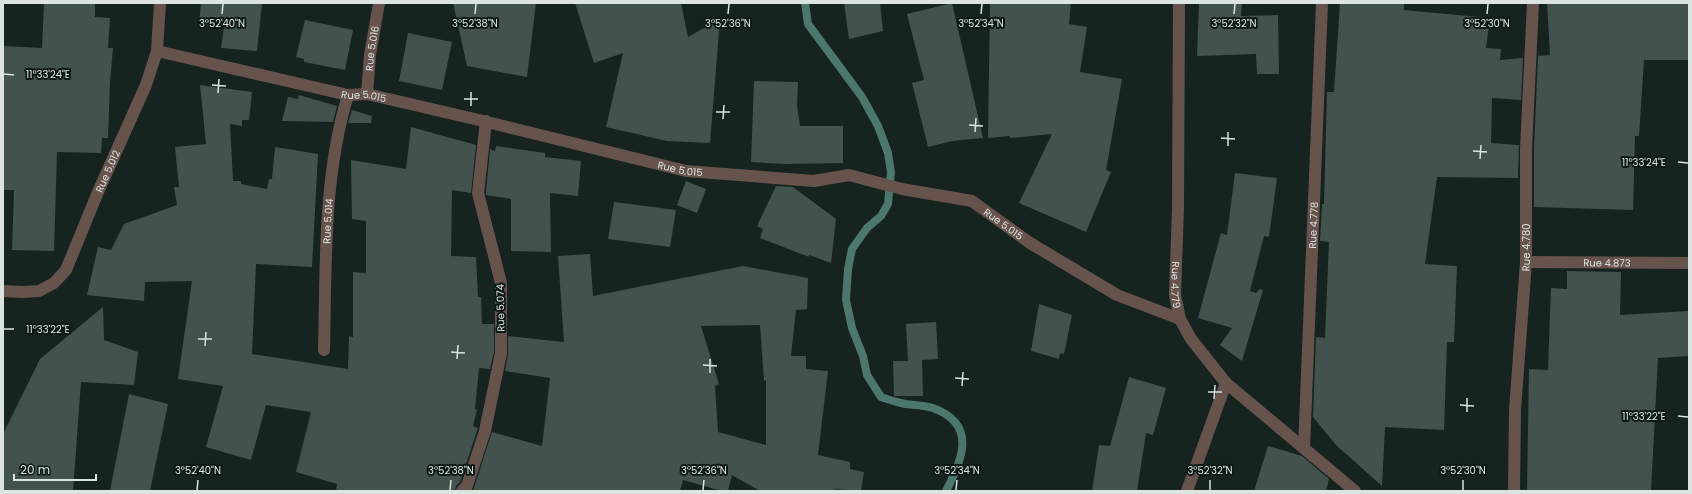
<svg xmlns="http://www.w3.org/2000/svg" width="1692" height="494" viewBox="0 0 1692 494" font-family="Poppins,sans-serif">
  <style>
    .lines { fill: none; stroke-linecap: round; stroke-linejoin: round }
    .stream { stroke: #4c776c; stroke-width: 8 }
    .building { fill: #44524d; fill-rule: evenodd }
    .street { stroke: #67534d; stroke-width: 12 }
    .ticks { fill: none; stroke: #dce4e1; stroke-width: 1.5 }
    .labels { text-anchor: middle; stroke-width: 4; stroke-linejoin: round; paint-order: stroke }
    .street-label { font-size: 10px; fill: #dce4e1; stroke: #0d1916 }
    .ticks-label { font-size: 10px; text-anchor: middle; fill: #dce4e1; stroke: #0d1916; stroke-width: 4; stroke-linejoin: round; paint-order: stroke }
  </style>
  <rect width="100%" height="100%" fill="#16231f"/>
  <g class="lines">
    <path class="stream" d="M 805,3 L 808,24 L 862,97 L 878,126 L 888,153 L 891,172 L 888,204 L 881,216 L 867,228 L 852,249 L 848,269 L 846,300 L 852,328 L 863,356 L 867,375 L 881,397 C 889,400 897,402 905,404 C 914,405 924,405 933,408 C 977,424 963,459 946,491"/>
  </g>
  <g class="building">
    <path d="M 44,3 L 95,3 L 95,17 L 110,18 L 108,48 L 113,48 L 110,82 L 108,138 L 102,138 L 101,153 L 57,152 L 54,251 L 12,250 L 14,190 L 3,190 L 3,46 L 42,48 Z"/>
    <path d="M 201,3 L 262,3 L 257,51 L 221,48 L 224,27 L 199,25 Z"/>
    <path d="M 453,3 L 536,3 L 527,77 L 467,66 Z"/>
    <path d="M 575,3 L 681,3 L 688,37 L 720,19 L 710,143 L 667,141 L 606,127 L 623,53 L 594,63 Z"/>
    <path d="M 844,3 L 880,3 L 883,31 L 849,39 Z"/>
    <path d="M 952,3 L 983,138 L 952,141 L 928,147 L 912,83 L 924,80 L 907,14 Z"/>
    <path d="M 990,3 L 1071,3 L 1069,24 L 1087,27 L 1080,72 L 1122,79 L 1106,170 L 1111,172 L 1086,232 L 1019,203 L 1052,134 L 1010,138 L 1010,136 L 988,138 Z"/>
    <path d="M 1199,3 L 1242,3 L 1241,16 L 1278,15 L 1279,74 L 1257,74 L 1256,54 L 1197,56 Z"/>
    <path d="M 1340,3 L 1404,3 L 1404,10 L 1490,18 L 1486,48 L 1501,49 L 1500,60 L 1523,58 L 1521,100 L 1492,98 L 1491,143 L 1519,145 L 1518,178 L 1437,177 L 1425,264 L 1457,266 L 1454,342 L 1447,342 L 1444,430 L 1385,427 L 1382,486 L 1336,445 L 1313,417 L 1316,337 L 1325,338 L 1329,242 L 1320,241 L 1322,204 L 1324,204 L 1327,92 L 1334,92 Z"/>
    <path d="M 1547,3 L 1689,3 L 1689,60 L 1644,60 L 1639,136 L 1635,136 L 1633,210 L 1534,207 L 1534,149 L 1538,56 L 1550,55 Z"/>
    <path d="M 305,20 L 353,30 L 345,70 L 304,62 L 304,59 L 296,57 Z"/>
    <path d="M 408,33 L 452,42 L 442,90 L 399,81 Z"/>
    <path d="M 754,81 L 798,82 L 797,105 L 800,126 L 843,126 L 843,163 L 786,164 L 751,162 Z"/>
    <path d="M 200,85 L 252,92 L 249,120 L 242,120 L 242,126 L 230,124 L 233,181 L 241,181 L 241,184 L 267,189 L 269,179 L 272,179 L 275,147 L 318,154 L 312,267 L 256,264 L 252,354 L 348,369 L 349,336 L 353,337 L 353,272 L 366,273 L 366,221 L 352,219 L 351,160 L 406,169 L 411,127 L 476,145 L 471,193 L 452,190 L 451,256 L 476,257 L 478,297 L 481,297 L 482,324 L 494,324 L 494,352 L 490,369 L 479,368 L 475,409 L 477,410 L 473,426 L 478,428 L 460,482 L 456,486 L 455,491 L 336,491 L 337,484 L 296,472 L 311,412 L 266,405 L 251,460 L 206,447 L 223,386 L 178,379 L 192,281 L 145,282 L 144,301 L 87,295 L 98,247 L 111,250 L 124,224 L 177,205 L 174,187 L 179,187 L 175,147 L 206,144 Z"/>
    <path d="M 299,95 L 337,106 L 333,122 L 282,121 L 288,97 L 298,99 Z"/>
    <path d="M 352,110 L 372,116 L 371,123 L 348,123 Z"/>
    <path d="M 496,146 L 545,153 L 545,157 L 581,161 L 578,196 L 550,193 L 551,252 L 511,251 L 511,199 L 486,195 L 486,192 L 490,149 L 495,151 Z"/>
    <path d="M 1235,173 L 1277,178 L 1269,237 L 1264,236 L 1250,291 L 1256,293 L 1260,289 L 1263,290 L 1242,361 L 1220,345 L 1232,328 L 1198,318 L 1221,233 L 1227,235 Z"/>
    <path d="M 686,181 L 706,189 L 697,213 L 677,205 Z"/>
    <path d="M 776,186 L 793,187 L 836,219 L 831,263 L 809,255 L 809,257 L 760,238 L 763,229 L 757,226 Z"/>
    <path d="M 614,202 L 676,210 L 670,247 L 608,239 Z"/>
    <path d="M 590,254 L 593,296 L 743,266 L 808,278 L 807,309 L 796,310 L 791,356 L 806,356 L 806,369 L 828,371 L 818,455 L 850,462 L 850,469 L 864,472 L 861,491 L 835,489 L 834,491 L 760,491 L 732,475 L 728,491 L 722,491 L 683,480 L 680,491 L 473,491 L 492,432 L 542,446 L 550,378 L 505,371 L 508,354 L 508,336 L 564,342 L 558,256 ZM 760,325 L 764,381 L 766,380 L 766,445 L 718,432 L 715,386 L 719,384 L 701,326 Z"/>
    <path d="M 1567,271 L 1621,272 L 1620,315 L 1689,311 L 1689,356 L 1658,358 L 1651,491 L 1527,491 L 1529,369 L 1548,370 L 1551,288 L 1567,289 Z"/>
    <path d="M 1039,304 L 1072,315 L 1064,354 L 1060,353 L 1059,359 L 1031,351 Z"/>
    <path d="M 103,307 L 104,340 L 138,352 L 134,385 L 81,382 L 73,491 L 3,491 L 3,434 L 40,359 Z"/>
    <path d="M 936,322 L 938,359 L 922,360 L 923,396 L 894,396 L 893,361 L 908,361 L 906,324 Z"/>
    <path d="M 1129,377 L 1166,388 L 1153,435 L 1146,433 L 1137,491 L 1092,491 L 1099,445 L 1110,446 Z"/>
    <path d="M 129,394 L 168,404 L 150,491 L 110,491 Z"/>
    <path d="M 1268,446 L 1302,456 L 1329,479 L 1326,491 L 1254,491 Z"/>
  </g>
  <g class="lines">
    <g class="street">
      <path id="s1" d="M 1179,3 L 1178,208 L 1175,295 L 1180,319 L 1191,339 L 1226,383 L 1355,491"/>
      <path id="s2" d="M 157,51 L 348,95 L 367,94 L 479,120 L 686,171 L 814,181 L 849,175 L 902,189 L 972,201 L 1030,243 L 1117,295 L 1180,319"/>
      <path id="s3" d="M 367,94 L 370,55 L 379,3"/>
      <path id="s4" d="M 1526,262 L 1689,263"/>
      <path id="s5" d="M 3,291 L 22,292 L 39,291 L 54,283 L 66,270 L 98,192 L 146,85 L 157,51 L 160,3"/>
      <path id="s6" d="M 324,350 C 326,265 323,177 348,95"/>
      <path id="s7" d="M 1304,448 L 1322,3"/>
      <path d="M 462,491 L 467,486 L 485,431 L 501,353 L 501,283 L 478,193 L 486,121"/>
      <path d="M 1187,491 L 1226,383"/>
      <path id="s8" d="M 1514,491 L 1515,410 L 1526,262 L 1526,149 L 1533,3"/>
    </g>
  </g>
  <path class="ticks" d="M 222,14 L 223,4M 475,14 L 476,4M 728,14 L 729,4M 981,14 L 982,4M 1234,14 L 1235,4M 1487,14 L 1488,4M 4,74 L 14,75M 212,85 L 226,86M 218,93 L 219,79M 464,99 L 478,99M 471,106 L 471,92M 716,112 L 730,112M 723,119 L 724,105M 969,125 L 983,126M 975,132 L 976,118M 1221,138 L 1235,139M 1228,146 L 1228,132M 1473,151 L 1487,152M 1480,159 L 1481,145M 1678,162 L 1688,163M 4,329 L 14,329M 198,339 L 212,339M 205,346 L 206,332M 451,352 L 465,353M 457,359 L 458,345M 703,365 L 717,366M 710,373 L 710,359M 955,378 L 969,379M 962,386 L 963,372M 1208,392 L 1222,392M 1214,399 L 1215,385M 1460,405 L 1474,406M 1467,412 L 1467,398M 1678,416 L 1688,417M 197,490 L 198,480M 450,490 L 451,480M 703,490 L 704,480M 956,490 L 957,480M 1210,490 L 1210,480M 1463,490 L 1463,480"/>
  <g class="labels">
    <g class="street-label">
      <text dy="4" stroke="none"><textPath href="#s3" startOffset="46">Rue 5.016</textPath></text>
      <text dy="4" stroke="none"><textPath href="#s2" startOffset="212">Rue 5.015</textPath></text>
      <text dy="4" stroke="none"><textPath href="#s2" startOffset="537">Rue 5.015</textPath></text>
      <text dy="4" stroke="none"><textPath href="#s5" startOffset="178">Rue 5.012</textPath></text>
      <text dy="4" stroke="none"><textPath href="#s6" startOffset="129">Rue 5.014</textPath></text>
      <text dy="4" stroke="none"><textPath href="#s2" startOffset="872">Rue 5.015</textPath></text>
      <text dy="4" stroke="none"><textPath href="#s7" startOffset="223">Rue 4.778</textPath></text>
      <text dy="4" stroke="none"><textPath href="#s8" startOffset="244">Rue 4.780</textPath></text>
      <text dy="4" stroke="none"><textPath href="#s4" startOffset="81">Rue 4.873</textPath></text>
      <text dy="4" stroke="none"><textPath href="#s1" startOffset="282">Rue 4.779</textPath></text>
      <text transform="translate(500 308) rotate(-91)" y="4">Rue 5.074</text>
    </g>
  </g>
  <g class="ticks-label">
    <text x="222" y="27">3°52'40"N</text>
    <text x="475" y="27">3°52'38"N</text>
    <text x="728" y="27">3°52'36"N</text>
    <text x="981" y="27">3°52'34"N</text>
    <text x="1234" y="27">3°52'32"N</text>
    <text x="1487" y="27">3°52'30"N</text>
    <text x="48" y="78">11°33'24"E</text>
    <text x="1644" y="166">11°33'24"E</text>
    <text x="48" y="333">11°33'22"E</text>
    <text x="1644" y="420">11°33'22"E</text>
    <text x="198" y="474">3°52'40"N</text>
    <text x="451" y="474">3°52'38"N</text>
    <text x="704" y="474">3°52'36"N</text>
    <text x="957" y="474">3°52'34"N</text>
    <text x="1210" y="474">3°52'32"N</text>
    <text x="1463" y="474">3°52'30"N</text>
  </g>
  <rect width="1692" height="494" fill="none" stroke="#dce4e1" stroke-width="8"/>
  <path d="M14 474v6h82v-6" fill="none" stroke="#dce4e1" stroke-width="2"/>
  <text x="20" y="474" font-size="12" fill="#dce4e1" stroke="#0d1916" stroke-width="3" paint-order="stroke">20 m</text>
</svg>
